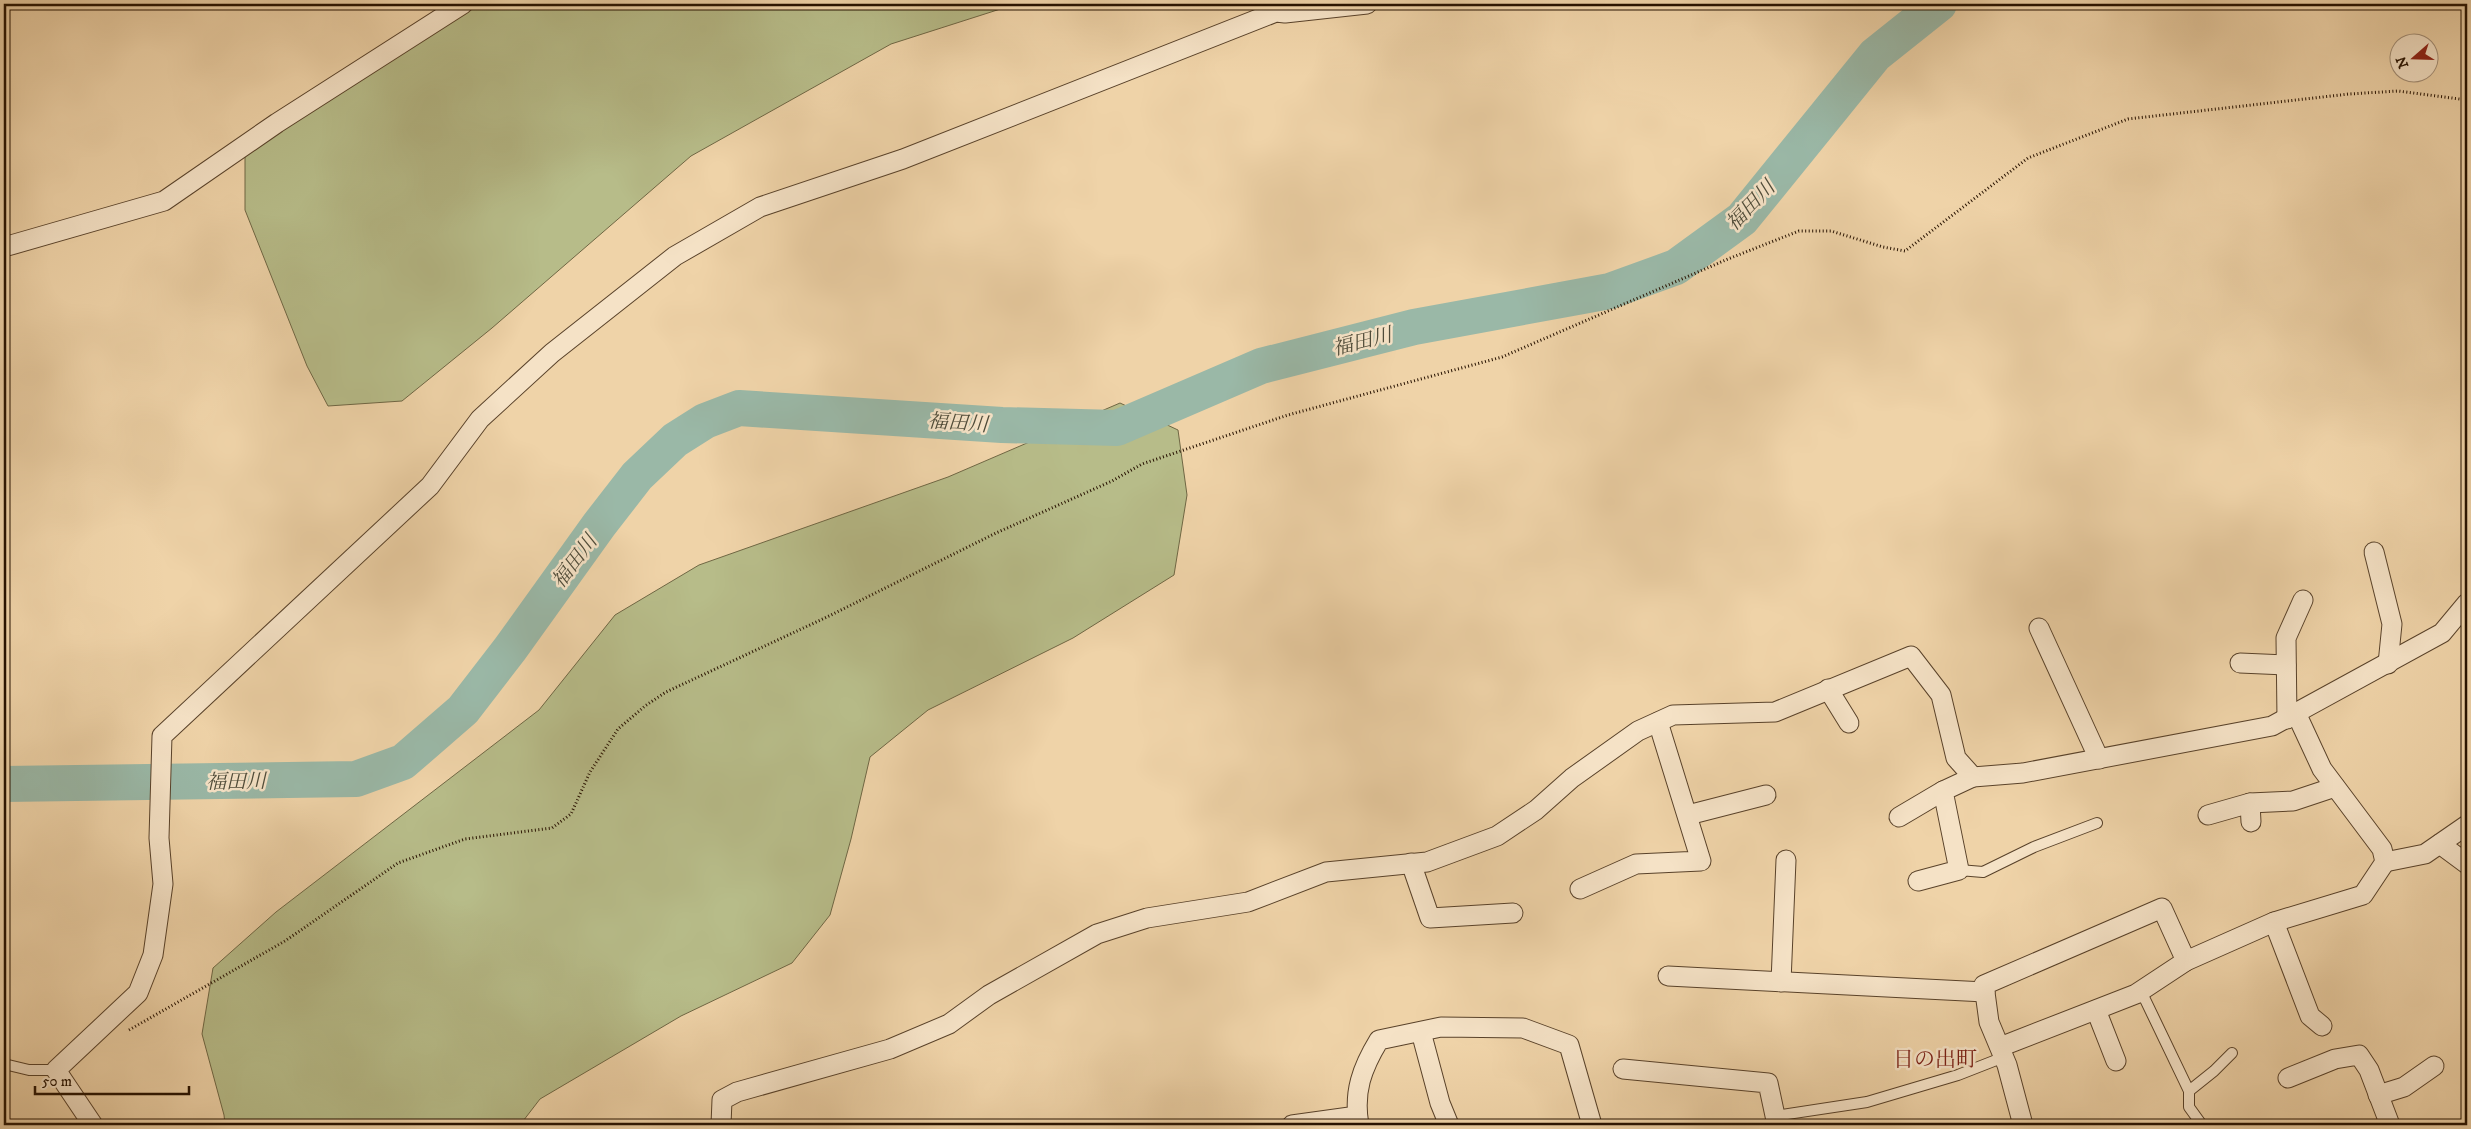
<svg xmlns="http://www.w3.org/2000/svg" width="2471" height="1129" viewBox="0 0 2471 1129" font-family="'IM FELL DW Pica','Noto Serif JP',serif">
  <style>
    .green { fill: #b7bc89; stroke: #6f6744 }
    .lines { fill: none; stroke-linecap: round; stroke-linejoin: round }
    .river { stroke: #9ab8a7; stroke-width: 36 }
    .service-casing { stroke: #59422a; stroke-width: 12 }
    .minor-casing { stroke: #59422a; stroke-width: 21 }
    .path { stroke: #271200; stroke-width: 3; stroke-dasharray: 1 2.5; stroke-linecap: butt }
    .service { stroke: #f5e2c6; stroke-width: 10 }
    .minor { stroke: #f5e2c6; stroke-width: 19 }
    .labels { text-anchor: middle; stroke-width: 5; stroke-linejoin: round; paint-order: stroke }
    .water-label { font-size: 20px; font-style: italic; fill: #4f4c3a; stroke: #f5e2c6 }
    .quarter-label { font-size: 21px; fill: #7a1f14; stroke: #f5e2c6 }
  </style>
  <rect width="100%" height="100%" fill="#efd3a8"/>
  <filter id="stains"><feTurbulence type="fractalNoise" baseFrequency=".004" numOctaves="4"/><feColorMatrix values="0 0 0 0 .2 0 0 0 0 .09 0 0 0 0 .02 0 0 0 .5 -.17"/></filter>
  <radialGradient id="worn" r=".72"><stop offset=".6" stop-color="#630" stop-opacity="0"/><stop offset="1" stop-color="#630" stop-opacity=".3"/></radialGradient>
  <g class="green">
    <path d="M 442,4 L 1016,4 L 891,44 L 691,156 L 492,328 L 402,401 L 328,406 L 307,366 L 245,210 L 245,149 L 432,21 Z"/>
    <path d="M 1120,403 L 1178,430 L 1187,495 L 1174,575 L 1073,638 L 928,710 L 870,757 L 851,839 L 830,915 L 792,963 L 681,1016 L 540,1099 L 520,1125 L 225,1125 L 224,1115 L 202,1034 L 213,968 L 276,912 L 539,710 L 615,615 L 699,565 L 948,477 Z"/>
  </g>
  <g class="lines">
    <path class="river" d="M 4,784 L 356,779 L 403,762 L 463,710 L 510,649 L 599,525 L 637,476 L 675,440 L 705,421 L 739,408 L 1002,425 L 1117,428 L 1261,366 L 1414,327 L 1610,291 L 1676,267 L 1742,219 L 1875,55 L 1939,4"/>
    <defs>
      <g id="service">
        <path d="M 1959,870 L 1983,872 L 2034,847 L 2097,823"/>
        <path d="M 2141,991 L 2189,1091 L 2189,1107 L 2202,1125"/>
        <path d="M 4,1064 L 29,1070 L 56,1070"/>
        <path d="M 2189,1091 L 2214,1071 L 2232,1053"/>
        <path d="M 1775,1116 L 1867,1102 L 1958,1075 L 2004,1057"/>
      </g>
      <g id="minor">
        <path d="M 4,247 L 164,201 L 277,123 L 463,4"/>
        <path d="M 2374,552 L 2392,624 L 2388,664"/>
        <path d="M 2039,628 L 2099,759"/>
        <path d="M 2240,663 L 2286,665"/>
        <path d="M 1828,689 L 1849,723"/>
        <path d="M 2287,719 L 2286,638 L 2303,600"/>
        <path d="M 2250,803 L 2251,822"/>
        <path d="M 1688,815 L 1766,795"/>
        <path d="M 2208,815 L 2250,803 L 2293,801 L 2335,787"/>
        <path d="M 1899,817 L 1943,791"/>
        <path d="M 2440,844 L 2467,864"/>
        <path d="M 2385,862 L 2425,854 L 2467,825"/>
        <path d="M 1411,863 L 1430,918 L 1513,913"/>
        <path d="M 1918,881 L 1959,870 L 1943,791 L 1973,777"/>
        <path d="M 1580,889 L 1636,864 L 1701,861 L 1658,722"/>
        <path d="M 2274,922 L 2310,1016 L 2322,1026"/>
        <path d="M 1668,976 L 1985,992"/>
        <path d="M 1781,982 L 1786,860"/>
        <path d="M 2096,1010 L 2116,1061"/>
        <path d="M 1421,1032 L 1440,1103 L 1449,1125"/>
        <path d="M 2000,1047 L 2136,994 L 2186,961 L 2274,922 L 2363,895 L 2385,862 L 2382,849 L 2322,769 L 2296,713"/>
        <path d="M 1623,1069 L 1768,1083 L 1777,1125"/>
        <path d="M 2288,1078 L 2335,1059 L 2359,1055 L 2369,1070 L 2390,1125"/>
        <path d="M 2378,1095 L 2404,1087 L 2434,1066"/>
        <path d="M 93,1125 L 56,1070 L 138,993 L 153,955 L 163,884 L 159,838 L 162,736 L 430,486 L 480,419 L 552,353 L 675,256 L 760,207 L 903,159 L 1276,12 L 1285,13 L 1367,4"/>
        <path d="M 721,1125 L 722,1100 L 737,1092 L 890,1049 L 949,1024 L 989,995 L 1097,934 L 1147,918 L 1248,902 L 1326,872 L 1427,862 L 1497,836 L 1536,810 L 1572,778 L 1638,731 L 1673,715 L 1775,712 L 1911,656 L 1941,695 L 1956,758 L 1973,777 L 2023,773 L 2272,726 L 2442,633 L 2467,603"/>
        <path d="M 1292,1125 L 1357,1116"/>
        <path d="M 1359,1125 C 1353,1092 1362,1068 1379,1040 L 1441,1027 L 1523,1028 L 1569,1045 L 1592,1125"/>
        <path d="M 2023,1125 L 2007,1065 L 1989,1022 L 1984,985 L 2162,908 L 2186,961"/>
      </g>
    </defs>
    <use href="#service" class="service-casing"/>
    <use href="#minor" class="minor-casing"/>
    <path class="path" d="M 129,1030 L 285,941 L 398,863 L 465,839 L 552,828 L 571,814 L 590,772 L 618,729 L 645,706 L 666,692 L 827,617 L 996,533 L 1112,481 L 1142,464 L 1288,415 L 1502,357 L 1728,259 L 1799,231 L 1831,231 L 1883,247 L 1905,251 L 2028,158 L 2128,119 L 2349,94 L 2398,91 L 2467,100"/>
    <use href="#service" class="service"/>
    <use href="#minor" class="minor"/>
  </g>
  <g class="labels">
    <g class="water-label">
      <text transform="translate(1750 205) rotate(-46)" y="7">福田川</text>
      <text transform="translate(1362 341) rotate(-14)" y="7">福田川</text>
      <text transform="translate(958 422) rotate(4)" y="7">福田川</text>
      <text transform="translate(574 561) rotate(-53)" y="7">福田川</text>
      <text transform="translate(236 781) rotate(-1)" y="7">福田川</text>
    </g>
    <g class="quarter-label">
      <text x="1935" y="1066">日の出町</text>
    </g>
  </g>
  <rect width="2471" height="1129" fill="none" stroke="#efd3a8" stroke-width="20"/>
  <rect x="5" y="5" width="2461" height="1119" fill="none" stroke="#271200" stroke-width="2.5"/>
  <rect x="10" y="10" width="2451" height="1109" fill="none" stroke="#271200"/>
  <g transform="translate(2414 58) rotate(250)"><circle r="24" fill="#f5e2c6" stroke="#a38f77"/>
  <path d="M0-4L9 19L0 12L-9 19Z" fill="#8f2418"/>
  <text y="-8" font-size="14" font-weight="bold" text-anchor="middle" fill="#271200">N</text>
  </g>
  <path d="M35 1086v8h154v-8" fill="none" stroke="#271200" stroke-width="2.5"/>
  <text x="42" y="1086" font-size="15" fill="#271200" stroke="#f5e2c6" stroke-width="4" paint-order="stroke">50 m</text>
  <rect width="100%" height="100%" filter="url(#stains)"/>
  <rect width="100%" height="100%" fill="url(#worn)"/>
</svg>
